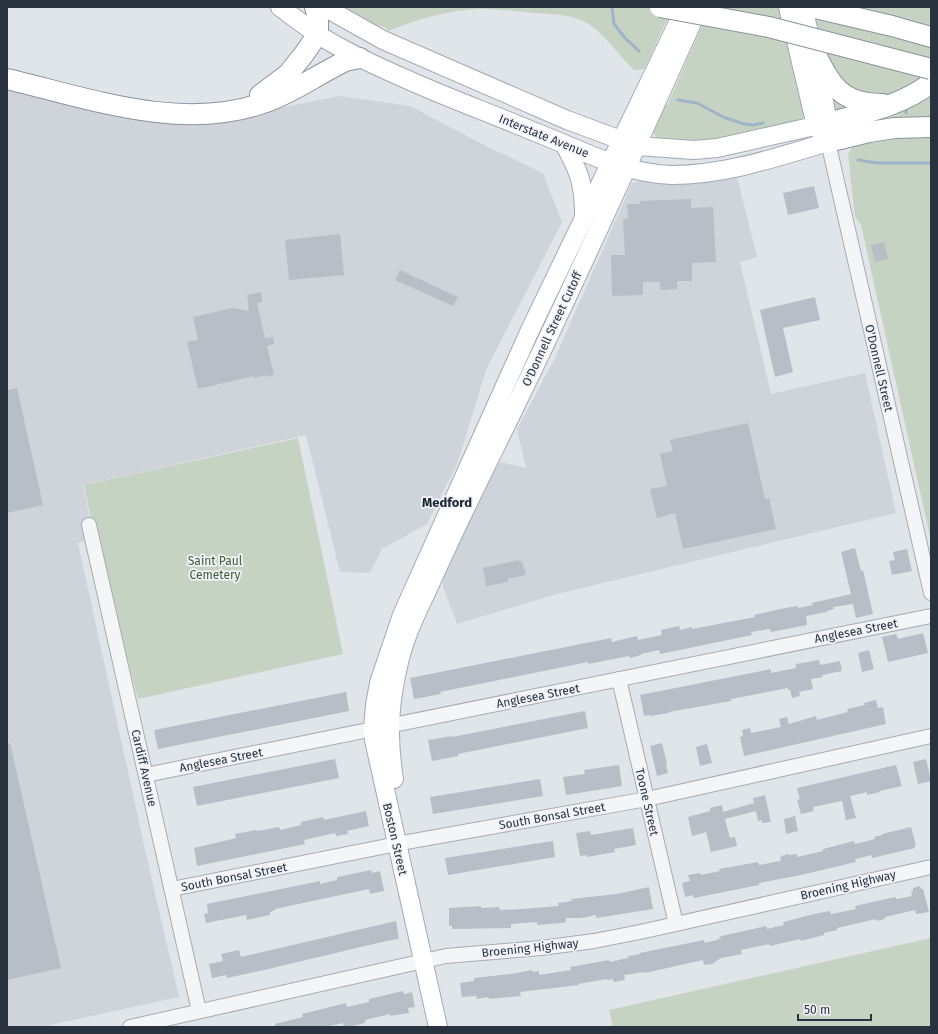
<svg xmlns="http://www.w3.org/2000/svg" width="938" height="1034" viewBox="0 0 938 1034" font-family="'Fira Sans',sans-serif">
  <style>
    .built { fill: #cfd4db }
    .green { fill: #c7d3c2 }
    .lines { fill: none; stroke-linecap: round; stroke-linejoin: round }
    .stream { stroke: #9cb5c8; stroke-width: 3 }
    .building { fill: #b8bec6 }
    .minor-casing { stroke: #a5acb3; stroke-width: 16 }
    .major-casing { stroke: #a0aab5; stroke-width: 20 }
    .highway-casing { stroke: #88939f; stroke-width: 22 }
    .minor { stroke: #f3f5f7; stroke-width: 14 }
    .major { stroke: #fff; stroke-width: 18 }
    .highway { stroke: #fff; stroke-width: 20 }
    .highway-bridge-casing { stroke: #88939f; stroke-width: 22; stroke-linecap: butt }
    .highway-bridge { stroke: #fff; stroke-width: 20 }
    .labels { text-anchor: middle; stroke-width: 3.5; stroke-linejoin: round; paint-order: stroke }
    .street-label { font-size: 12px; fill: #293340; stroke: #f0f3f7 }
    .park-label { font-size: 12px; fill: #415c37; stroke: #f0f3f7 }
    .neighbourhood-label { font-size: 13px; font-weight: bold; fill: #1b2431; stroke: #f0f3f7 }
  </style>
  <rect width="100%" height="100%" fill="#e0e5e9"/>
  <g class="built">
    <path d="M 7,86 L 249,114 L 340,96 L 410,106 L 486,146 L 543,173 L 562,222 L 486,370 L 458,462 L 427,524 L 382,549 L 370,573 L 340,572 L 306,435 L 83,485 L 94,538 L 78,543 L 146,854 L 179,997 L 41,1027 L 7,1027 Z"/>
    <path d="M 737,177 L 757,257 L 740,262 L 771,394 L 865,373 L 896,513 L 557,594 L 457,624 L 443,587 L 443,579 L 491,474 L 500,462 L 526,468 L 517,429 L 554,360 L 622,206 L 631,184 L 641,180 L 703,183 Z"/>
  </g>
  <g class="green">
    <path d="M 343,7 L 673,7 L 646,65 C 643,70 640,70 634,70 C 620,56 603,33 587,23 C 571,14 552,14 534,13 C 516,11 498,9 479,9 C 448,10 418,19 388,31 L 386,28 L 371,23 Z"/>
    <path d="M 710,7 L 779,7 L 805,115 L 801,120 L 744,135 L 693,142 L 659,140 C 655,137 654,134 654,129 L 664,106 L 668,104 Z"/>
    <path d="M 813,7 L 931,7 L 931,72 L 887,98 L 848,90 L 825,54 Z"/>
    <path d="M 829,87 L 857,106 L 838,112 L 837,110 L 834,111 Z"/>
    <path d="M 924,96 L 931,98 L 931,120 L 843,129 Z"/>
    <path d="M 931,134 L 931,541 L 861,225 L 855,217 L 848,154 L 852,148 L 860,141 Z"/>
    <path d="M 298,438 L 343,654 L 138,699 L 97,549 L 84,485 Z"/>
    <path d="M 931,938 L 931,1027 L 613,1027 L 609,1010 Z"/>
  </g>
  <g class="lines">
    <g class="stream">
      <path d="M 612,7 L 614,24 L 625,38 L 639,51"/>
      <path d="M 678,100 L 697,103 L 723,117 L 744,124 L 753,125 L 763,123"/>
      <path d="M 906,113 L 906,108 L 908,107"/>
      <path d="M 858,160 L 877,163 L 931,163"/>
    </g>
  </g>
  <g class="building">
    <path d="M 814,186 L 819,208 L 788,215 L 783,193 Z"/>
    <path d="M 691,199 L 691,208 L 713,207 L 716,262 L 692,263 L 692,281 L 677,281 L 677,289 L 660,290 L 660,282 L 643,282 L 643,295 L 612,296 L 611,255 L 625,255 L 623,219 L 628,219 L 627,204 L 640,204 L 640,201 Z"/>
    <path d="M 340,234 L 344,275 L 289,280 L 285,240 Z"/>
    <path d="M 884,242 L 888,259 L 875,262 L 871,245 Z"/>
    <path d="M 400,270 L 458,297 L 453,306 L 395,280 Z"/>
    <path d="M 261,292 L 262,302 L 257,303 L 265,338 L 273,337 L 274,344 L 267,346 L 274,375 L 266,377 L 266,375 L 254,378 L 254,376 L 198,389 L 187,342 L 198,340 L 193,317 L 232,308 L 249,311 L 247,295 Z"/>
    <path d="M 815,297 L 820,320 L 783,328 L 793,372 L 775,377 L 760,310 Z"/>
    <path d="M 17,388 L 43,505 L 7,513 L 7,390 Z"/>
    <path d="M 748,423 L 765,499 L 769,498 L 776,529 L 683,549 L 675,513 L 657,518 L 650,489 L 667,486 L 660,454 L 673,451 L 670,440 Z"/>
    <path d="M 855,548 L 861,571 L 863,570 L 873,614 L 856,618 L 853,604 L 833,607 L 834,609 L 827,611 L 827,612 L 806,616 L 807,625 L 771,632 L 770,629 L 751,632 L 752,635 L 660,654 L 659,650 L 641,654 L 641,655 L 630,658 L 629,656 L 588,664 L 588,662 L 440,692 L 441,694 L 414,699 L 410,678 L 611,638 L 612,642 L 637,636 L 638,640 L 662,635 L 661,630 L 679,626 L 680,630 L 692,627 L 692,629 L 755,617 L 754,615 L 785,608 L 798,606 L 798,608 L 813,605 L 812,603 L 851,594 L 841,552 Z"/>
    <path d="M 907,549 L 912,571 L 892,575 L 889,561 L 895,560 L 893,552 Z"/>
    <path d="M 519,560 L 519,562 L 522,561 L 526,575 L 507,579 L 508,582 L 486,586 L 483,568 Z"/>
    <path d="M 923,633 L 928,653 L 888,662 L 882,637 L 896,634 L 898,639 Z"/>
    <path d="M 869,650 L 874,669 L 862,672 L 858,653 Z"/>
    <path d="M 819,660 L 820,665 L 840,661 L 842,671 L 822,675 L 823,677 L 811,679 L 813,689 L 799,692 L 800,696 L 792,698 L 790,690 L 788,690 L 788,688 L 731,699 L 731,701 L 669,712 L 669,713 L 650,716 L 650,715 L 644,716 L 640,695 L 771,669 L 771,673 L 796,668 L 796,664 Z"/>
    <path d="M 346,692 L 349,711 L 158,749 L 154,730 Z"/>
    <path d="M 876,700 L 878,708 L 883,707 L 886,724 L 744,756 L 740,737 L 743,736 L 742,730 L 750,728 L 751,733 L 781,727 L 779,719 L 787,717 L 789,724 L 816,716 L 817,720 L 848,712 L 847,709 L 865,705 L 864,703 Z"/>
    <path d="M 585,711 L 588,728 L 458,754 L 458,756 L 432,761 L 428,740 L 452,736 L 452,737 Z"/>
    <path d="M 10,743 L 61,968 L 7,980 L 7,744 Z"/>
    <path d="M 662,743 L 667,764 L 666,764 L 668,773 L 657,776 L 650,746 Z"/>
    <path d="M 707,744 L 712,763 L 700,766 L 696,747 Z"/>
    <path d="M 335,759 L 339,778 L 197,806 L 193,787 Z"/>
    <path d="M 926,759 L 931,781 L 918,784 L 913,762 Z"/>
    <path d="M 619,765 L 622,786 L 566,795 L 563,777 L 585,774 L 584,770 Z"/>
    <path d="M 896,765 L 902,786 L 880,791 L 880,792 L 867,795 L 867,792 L 850,796 L 856,818 L 846,820 L 842,801 L 813,807 L 814,811 L 801,814 L 797,800 L 800,799 L 797,788 Z"/>
    <path d="M 540,779 L 543,796 L 433,814 L 430,797 Z"/>
    <path d="M 765,795 L 771,822 L 762,823 L 762,820 L 758,821 L 756,811 L 725,819 L 730,838 L 735,837 L 737,846 L 711,852 L 706,832 L 692,836 L 688,817 L 710,811 L 710,808 L 722,805 L 723,812 L 754,803 L 753,798 Z"/>
    <path d="M 366,811 L 369,826 L 347,831 L 348,834 L 336,836 L 335,833 L 304,840 L 305,844 L 197,866 L 194,848 L 236,838 L 235,834 L 256,830 L 257,831 L 279,827 L 280,830 L 301,825 L 301,822 L 323,817 L 324,820 Z"/>
    <path d="M 795,816 L 798,831 L 786,834 L 784,819 Z"/>
    <path d="M 911,827 L 916,845 L 914,845 L 915,848 L 872,858 L 872,855 L 855,859 L 856,862 L 801,875 L 759,883 L 759,885 L 694,898 L 693,895 L 685,897 L 682,883 L 690,881 L 688,875 L 700,873 L 701,875 L 720,871 L 719,869 L 758,862 L 759,865 L 780,861 L 780,862 L 781,856 L 789,854 L 790,858 L 790,855 L 797,854 L 797,857 L 823,851 L 823,849 L 854,841 L 855,844 L 875,839 L 874,837 L 882,835 L 882,834 Z"/>
    <path d="M 633,828 L 636,845 L 614,849 L 615,852 L 587,857 L 587,855 L 580,856 L 576,833 L 590,831 L 591,835 Z"/>
    <path d="M 553,841 L 555,857 L 448,875 L 445,858 Z"/>
    <path d="M 371,870 L 372,873 L 380,871 L 384,891 L 370,894 L 369,889 L 275,909 L 275,910 L 270,912 L 270,915 L 251,919 L 247,920 L 246,915 L 206,923 L 204,914 L 208,913 L 207,904 L 320,881 L 320,884 L 337,880 L 337,877 Z"/>
    <path d="M 920,886 L 921,889 L 923,889 L 929,912 L 916,914 L 915,910 L 885,917 L 885,919 L 876,921 L 876,919 L 837,928 L 837,930 L 824,933 L 824,935 L 801,941 L 800,939 L 770,946 L 769,944 L 741,950 L 742,954 L 721,958 L 712,964 L 704,965 L 703,960 L 645,973 L 645,972 L 624,975 L 625,980 L 614,982 L 613,979 L 608,980 L 607,979 L 578,984 L 579,985 L 520,992 L 521,996 L 489,999 L 488,997 L 477,999 L 476,996 L 462,997 L 460,983 L 474,981 L 474,978 L 511,974 L 532,970 L 533,972 L 539,971 L 539,975 L 558,972 L 571,970 L 570,967 L 609,960 L 610,962 L 628,958 L 628,956 L 640,954 L 640,953 L 704,940 L 705,943 L 720,939 L 719,937 L 726,935 L 766,926 L 767,929 L 784,925 L 783,922 L 814,914 L 830,911 L 831,914 L 856,909 L 855,906 L 895,897 L 897,899 L 912,896 L 911,892 L 913,891 L 913,888 Z"/>
    <path d="M 649,887 L 653,909 L 596,918 L 596,915 L 582,918 L 566,918 L 566,922 L 561,923 L 537,925 L 537,922 L 511,924 L 511,928 L 452,929 L 452,926 L 449,926 L 449,908 L 481,906 L 481,908 L 499,907 L 500,910 L 522,909 L 559,906 L 558,903 L 572,901 L 571,899 L 617,894 Z"/>
    <path d="M 396,921 L 399,939 L 386,941 L 264,970 L 227,978 L 226,975 L 212,978 L 209,964 L 223,961 L 221,954 L 239,950 L 241,957 Z"/>
    <path d="M 403,991 L 404,994 L 412,992 L 415,1007 L 408,1008 L 409,1013 L 390,1016 L 390,1014 L 365,1020 L 365,1023 L 349,1027 L 344,1027 L 343,1023 L 325,1027 L 275,1027 L 275,1024 L 303,1017 L 302,1014 L 346,1003 L 347,1007 L 369,1002 L 369,999 Z"/>
  </g>
  <g class="lines">
    <defs>
      <g id="minor">
        <path d="M 828,142 L 931,593"/>
        <path d="M 89,525 L 199,1011"/>
        <path d="M 619,679 L 676,924"/>
        <path d="M 146,775 L 931,616"/>
        <path d="M 172,889 L 407,842 L 647,799 L 931,736"/>
        <path d="M 130,1027 L 446,956 L 541,948 L 594,941 L 640,932 L 931,867"/>
      </g>
      <g id="major">
        <path d="M 280,7 C 292,16 304,25 317,34 C 345,52 376,66 406,79 C 448,98 492,114 535,132 C 579,149 624,174 672,175 C 726,175 777,157 828,142"/>
        <path d="M 324,7 L 383,40 L 567,120 L 637,146 L 694,150 L 717,148 L 828,123"/>
        <path d="M 788,7 L 816,126 L 823,135"/>
        <path d="M 803,7 L 819,75 L 828,123 L 828,134"/>
        <path d="M 564,144 C 579,171 584,183 584,215"/>
        <path d="M 394,779 C 387,734 389,703 400,658 C 407,631 420,606 432,580 C 456,526 482,474 508,421 C 575,284 637,146 699,7"/>
        <path d="M 438,1027 L 374,740 L 373,729 L 375,705 L 379,683 L 402,615 L 531,328 L 676,27 L 684,7"/>
      </g>
      <g id="highway">
        <path d="M 811,7 L 892,26 L 931,37"/>
        <path d="M 813,49 C 831,84 839,104 883,104"/>
        <path d="M 7,79 C 88,98 181,132 263,103 C 288,95 311,79 334,67 L 345,61 L 360,58"/>
        <path d="M 260,95 L 288,74 L 304,54 L 318,34 L 318,18 L 315,7"/>
        <path d="M 828,123 C 864,113 901,106 931,83"/>
        <path d="M 828,142 L 869,132 L 895,128 L 931,127"/>
      </g>
    </defs>
    <use href="#minor" class="minor-casing"/>
    <use href="#major" class="major-casing"/>
    <use href="#highway" class="highway-casing"/>
    <use href="#minor" class="minor"/>
    <use href="#major" class="major"/>
    <use href="#highway" class="highway"/>
    <defs>
      <path id="highway-bridge" d="M 660,7 L 769,27 L 931,69"/>
    </defs>
    <use href="#highway-bridge" class="highway-bridge-casing"/>
    <use href="#highway-bridge" class="highway-bridge"/>
  </g>
  <g class="labels">
    <g class="street-label">
      <text transform="translate(544 136) rotate(22)" y="4">Interstate Avenue</text>
      <text transform="translate(552 329) rotate(-65)" y="4">O'Donnell Street Cutoff</text>
      <text transform="translate(879 368) rotate(77)" y="4">O'Donnell Street</text>
      <text transform="translate(856 631) rotate(-11)" y="4">Anglesea Street</text>
      <text transform="translate(538 696) rotate(-11)" y="4">Anglesea Street</text>
      <text transform="translate(221 760) rotate(-11)" y="4">Anglesea Street</text>
      <text transform="translate(144 768) rotate(77)" y="4">Cardiff Avenue</text>
      <text transform="translate(647 802) rotate(77)" y="4">Toone Street</text>
      <text transform="translate(552 816) rotate(-10)" y="4">South Bonsal Street</text>
      <text transform="translate(395 839) rotate(77)" y="4">Boston Street</text>
      <text transform="translate(234 877) rotate(-11)" y="4">South Bonsal Street</text>
      <text transform="translate(848 885) rotate(-13)" y="4">Broening Highway</text>
      <text transform="translate(530 948) rotate(-6)" y="4">Broening Highway</text>
    </g>
    <g class="park-label">
      <text x="215" y="565">Saint Paul<tspan x="215" dy="14">Cemetery</tspan></text>
    </g>
    <g class="neighbourhood-label">
      <text x="447" y="507">Medford</text>
    </g>
  </g>
  <rect width="938" height="1034" fill="none" stroke="#293340" stroke-width="16"/>
  <path d="M798 1014v6h73v-6" fill="none" stroke="#293340" stroke-width="2"/>
  <text x="804" y="1014" font-size="12" fill="#293340" stroke="#f0f3f7" stroke-width="3" paint-order="stroke">50 m</text>
</svg>
